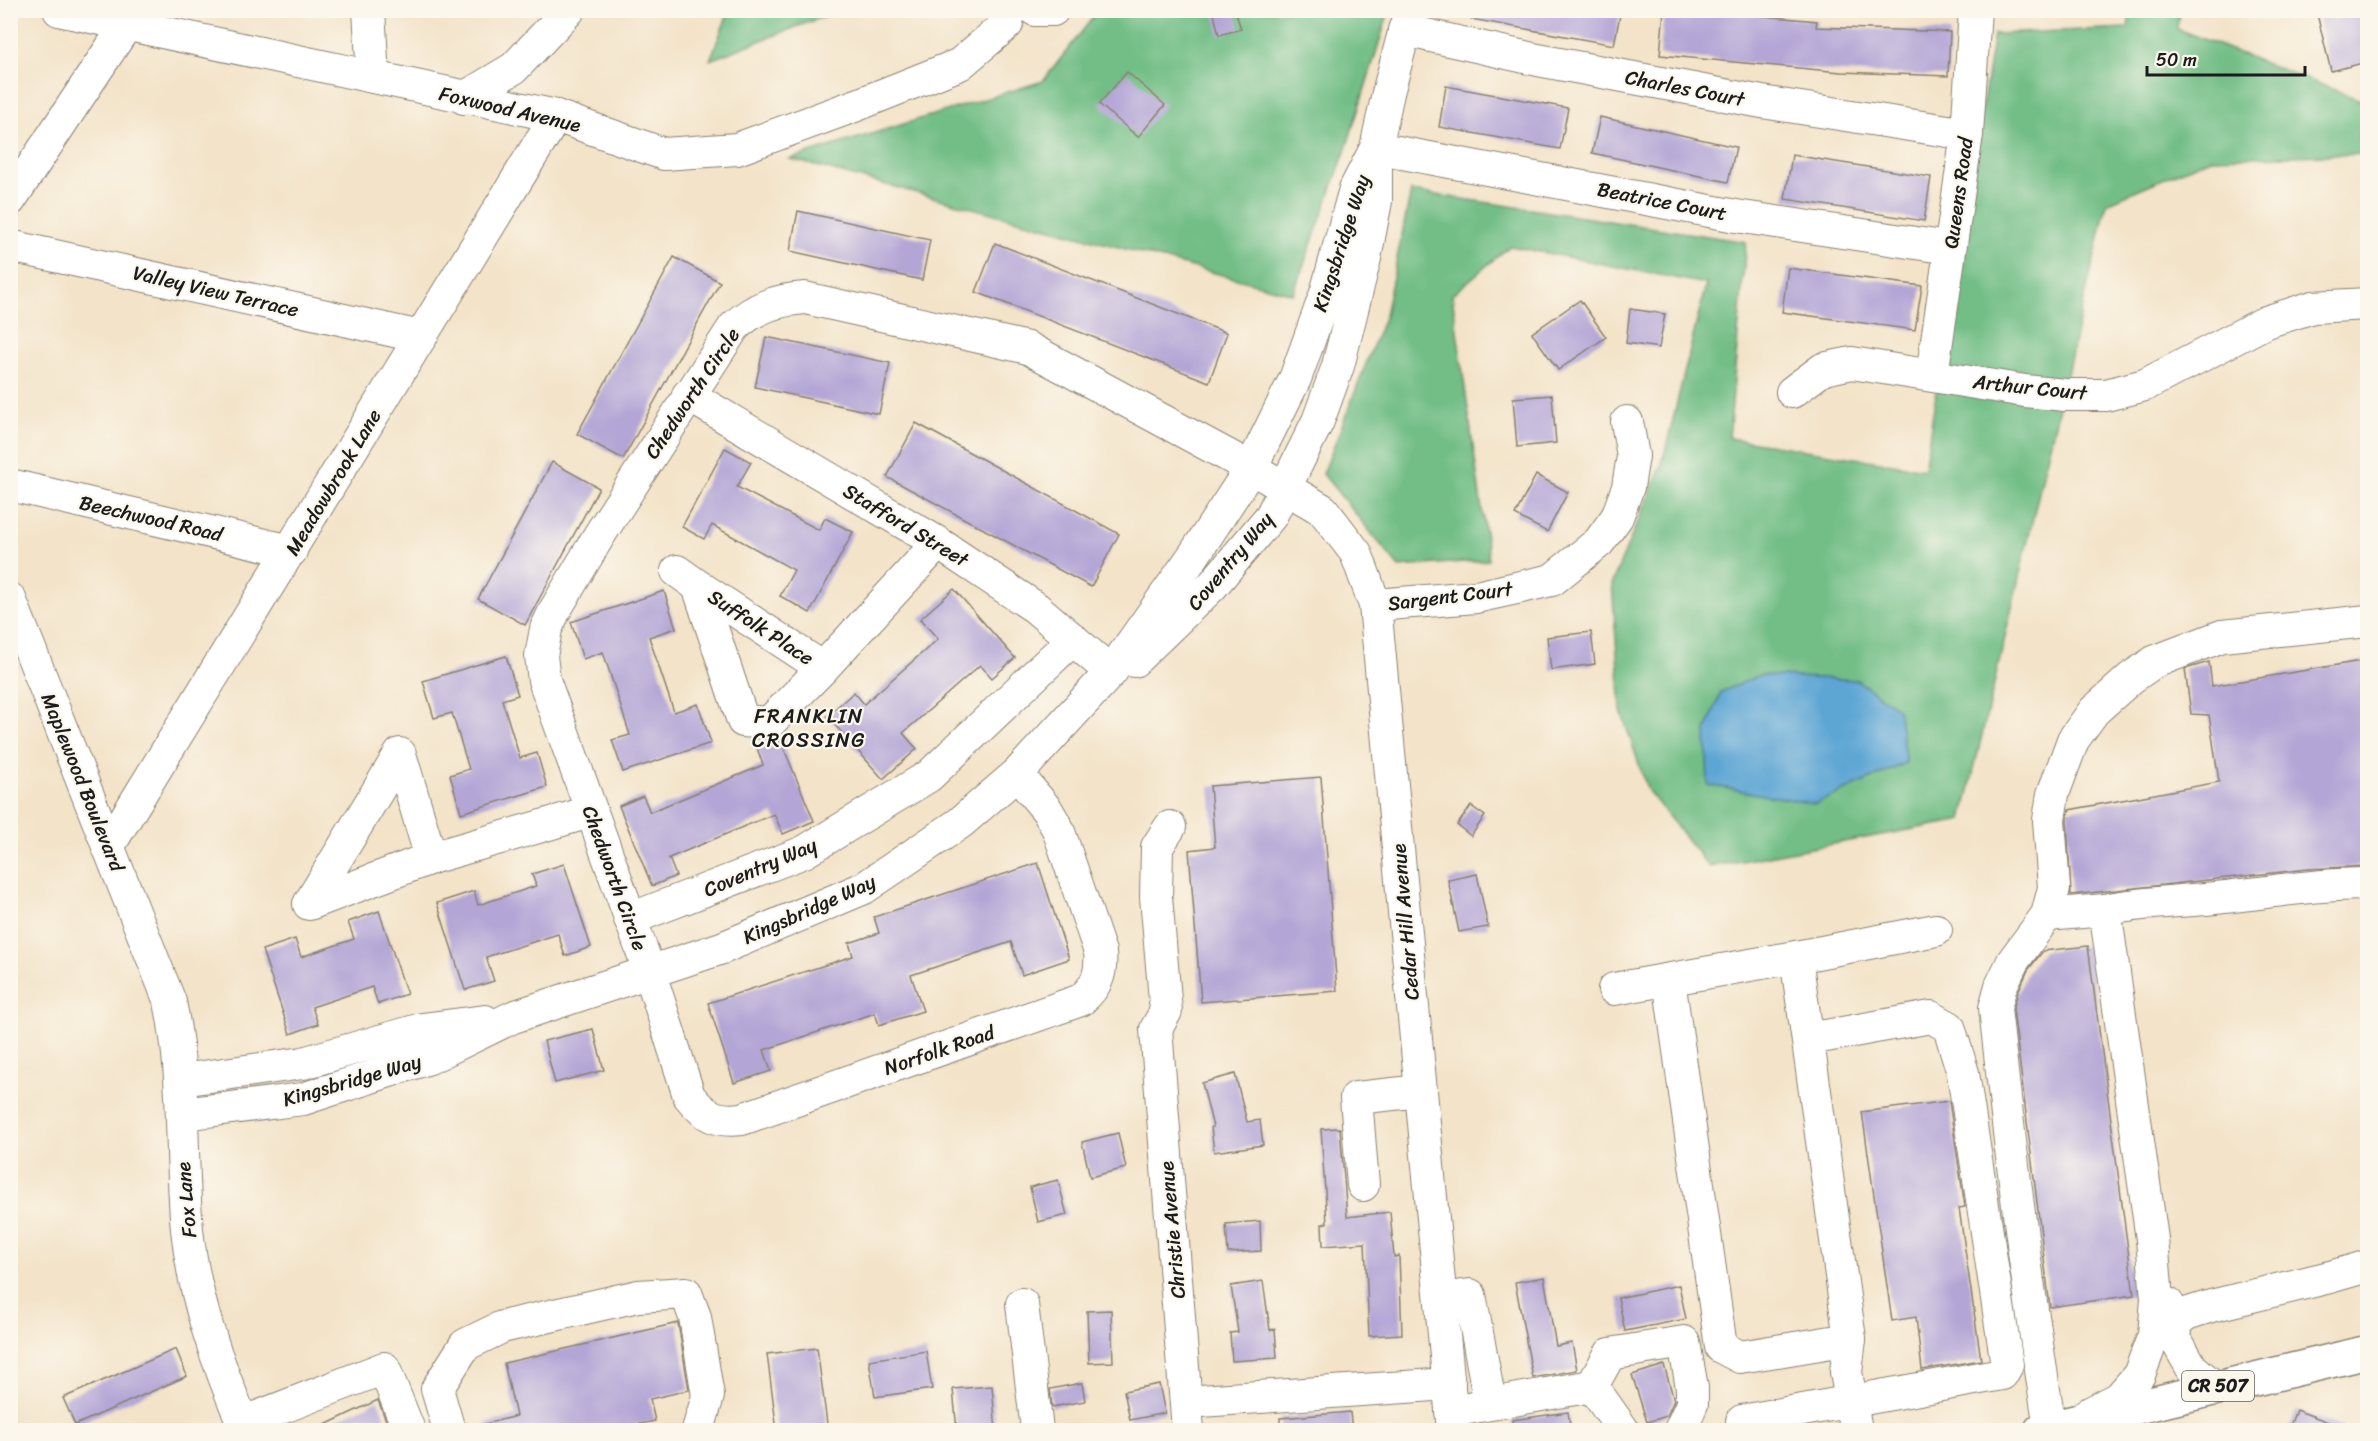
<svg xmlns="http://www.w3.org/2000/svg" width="2378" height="1441" viewBox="0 0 2378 1441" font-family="Sriracha,sans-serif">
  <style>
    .forest { fill: #72be86; stroke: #476d51; stroke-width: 1.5 }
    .water { fill: #5da6d4; stroke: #3c6178; stroke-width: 1.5 }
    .building { fill: #b3a6d6 }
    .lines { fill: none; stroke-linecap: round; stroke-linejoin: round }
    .minor-casing { stroke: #888072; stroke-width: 34 }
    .major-casing { stroke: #888072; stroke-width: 36 }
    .minor { stroke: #fff; stroke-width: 32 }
    .major { stroke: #fff; stroke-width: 33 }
    .labels { text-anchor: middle; stroke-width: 4.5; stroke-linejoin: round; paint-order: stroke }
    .shield { fill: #fbf7ec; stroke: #5f5e5a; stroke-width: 1.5 }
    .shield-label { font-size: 18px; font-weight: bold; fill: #1c1c1c }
    .street-label { font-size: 20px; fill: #1c1c1c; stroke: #fbf7ec }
    .neighbourhood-label { font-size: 21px; letter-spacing: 1.5px; fill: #1c1c1c; stroke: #fbf7ec }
  </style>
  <rect width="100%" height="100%" fill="#fbf7ec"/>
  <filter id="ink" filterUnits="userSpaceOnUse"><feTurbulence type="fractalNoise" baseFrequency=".0167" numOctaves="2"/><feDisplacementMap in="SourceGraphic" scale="12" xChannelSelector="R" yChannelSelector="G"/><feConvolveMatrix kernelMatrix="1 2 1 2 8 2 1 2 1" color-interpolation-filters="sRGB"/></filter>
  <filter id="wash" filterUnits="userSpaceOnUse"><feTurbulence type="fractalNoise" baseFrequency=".008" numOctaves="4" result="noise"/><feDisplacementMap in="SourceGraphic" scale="24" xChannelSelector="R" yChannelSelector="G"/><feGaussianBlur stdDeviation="1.35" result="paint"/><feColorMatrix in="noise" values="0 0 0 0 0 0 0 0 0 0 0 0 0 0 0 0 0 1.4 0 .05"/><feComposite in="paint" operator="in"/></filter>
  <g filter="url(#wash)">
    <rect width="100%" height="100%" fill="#f3e3c8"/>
    <g class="forest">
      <path d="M 729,11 L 729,10 L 838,11 L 710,60 Z"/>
      <path d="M 1098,11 L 1389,11 L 1346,149 L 1293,294 L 790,159 L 1043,81 Z"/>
      <path d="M 2130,11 L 2179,11 L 2177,29 L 2366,102 L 2367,154 L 2211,158 L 2107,203 L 1962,820 L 1709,867 L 1648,791 L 1621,711 L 1612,583 L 1662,464 L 1706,284 L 1510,246 L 1452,295 L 1489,560 L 1399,567 L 1323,474 L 1385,315 L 1411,191 L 1746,242 L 1729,438 L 1924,469 L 1994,34 L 2128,28 Z"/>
    </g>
    <path class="water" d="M 1760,675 L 1857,680 L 1898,709 L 1906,763 L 1815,804 L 1708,785 L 1706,731 L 1721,692 Z"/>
    <g id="blocks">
      <g class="building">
        <path d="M 1213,10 L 1235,10 L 1241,29 L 1219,35 Z"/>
        <path d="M 1472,10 L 1621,10 L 1614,45 L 1471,19 Z"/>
        <path d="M 1664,10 L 1698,10 L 1817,21 L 1816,27 L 1950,32 L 1948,76 L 1841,72 L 1660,55 Z"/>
        <path d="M 2330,10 L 2367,10 L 2367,62 L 2331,71 L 2317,14 Z"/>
        <path d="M 1127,72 L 1165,105 L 1138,137 L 1099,104 Z"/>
        <path d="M 1446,86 L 1568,108 L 1560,149 L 1439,127 Z"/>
        <path d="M 1600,117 L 1736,147 L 1728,182 L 1592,153 Z"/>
        <path d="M 1792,155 L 1931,177 L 1924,221 L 1785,199 Z"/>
        <path d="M 798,211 L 930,240 L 922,280 L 790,251 Z"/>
        <path d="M 995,243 L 1227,333 L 1209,382 L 976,292 Z"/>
        <path d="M 674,257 L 720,282 L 623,459 L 577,434 Z"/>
        <path d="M 1788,268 L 1922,286 L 1915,330 L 1782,312 Z"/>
        <path d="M 1580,300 L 1606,337 L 1558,370 L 1532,333 Z"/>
        <path d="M 1630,309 L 1665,314 L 1659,348 L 1626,343 Z"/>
        <path d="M 766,337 L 890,363 L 879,414 L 755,387 Z"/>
        <path d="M 1552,395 L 1556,443 L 1517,447 L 1513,398 Z"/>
        <path d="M 916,423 L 1119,534 L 1091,587 L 887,477 Z"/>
        <path d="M 725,448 L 751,462 L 737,487 L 819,530 L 825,518 L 853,532 L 810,613 L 780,596 L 794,570 L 712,525 L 704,539 L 682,527 Z"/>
        <path d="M 552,462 L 599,488 L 525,625 L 478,599 Z"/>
        <path d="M 1536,475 L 1568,492 L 1547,532 L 1515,515 Z"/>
        <path d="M 954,589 L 1015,658 L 992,678 L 980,665 L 903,733 L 917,749 L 883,779 L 827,716 L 854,692 L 864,704 L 938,639 L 920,619 Z"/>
        <path d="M 664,591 L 676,628 L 649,637 L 674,712 L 698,704 L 711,743 L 623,772 L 612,740 L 630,735 L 603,652 L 583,659 L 571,622 Z"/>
        <path d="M 1591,632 L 1595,664 L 1551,670 L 1547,637 Z"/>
        <path d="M 506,656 L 518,695 L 502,700 L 520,758 L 537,753 L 547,787 L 461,813 L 450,775 L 469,769 L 452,713 L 434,718 L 423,681 Z"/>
        <path d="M 2367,660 L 2367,866 L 2308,869 L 2071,895 L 2067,821 L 2069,810 L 2219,782 L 2209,715 L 2191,714 L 2185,669 L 2209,662 L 2212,686 Z"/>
        <path d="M 780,739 L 814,821 L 783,834 L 774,814 L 669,858 L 676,876 L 652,886 L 619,806 L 643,796 L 650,812 L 763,765 L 757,748 Z"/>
        <path d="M 1321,777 L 1337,991 L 1201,1002 L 1189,850 L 1215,847 L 1210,786 Z"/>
        <path d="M 1471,806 L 1485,816 L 1471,836 L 1457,825 Z"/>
        <path d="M 1038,863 L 1069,959 L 1022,975 L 1011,942 L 911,975 L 923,1011 L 879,1025 L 875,1013 L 764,1050 L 771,1071 L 734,1083 L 708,1003 L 853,956 L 849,943 L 879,933 L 874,917 Z"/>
        <path d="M 564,864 L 591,947 L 565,956 L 558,934 L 486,957 L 494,981 L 465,990 L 437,903 L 474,891 L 478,905 L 536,886 L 532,874 Z"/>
        <path d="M 1477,874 L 1488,927 L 1459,932 L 1448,880 Z"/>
        <path d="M 379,911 L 407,994 L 378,1004 L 372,987 L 312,1007 L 318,1024 L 290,1034 L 262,950 L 295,939 L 301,957 L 354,939 L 348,922 Z"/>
        <path d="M 2088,946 L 2134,1295 L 2050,1307 L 2013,1009 L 2018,992 L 2028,970 L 2043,951 Z"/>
        <path d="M 593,1029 L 604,1070 L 555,1083 L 544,1041 Z"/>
        <path d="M 1235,1074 L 1247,1122 L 1260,1120 L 1263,1145 L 1214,1152 L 1211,1127 L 1213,1127 L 1202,1083 Z"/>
        <path d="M 1949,1101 L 1965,1207 L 1959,1208 L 1981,1360 L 1922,1370 L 1916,1317 L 1892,1321 L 1862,1112 Z"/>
        <path d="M 1340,1128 L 1347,1217 L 1390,1212 L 1394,1257 L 1399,1256 L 1402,1334 L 1369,1336 L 1365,1243 L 1323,1246 L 1322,1224 L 1327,1223 L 1321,1129 Z"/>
        <path d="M 1118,1133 L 1126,1168 L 1090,1177 L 1082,1142 Z"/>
        <path d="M 1058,1180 L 1067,1215 L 1038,1222 L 1030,1187 Z"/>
        <path d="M 1260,1221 L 1261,1251 L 1228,1253 L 1226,1224 Z"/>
        <path d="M 1544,1277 L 1556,1346 L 1572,1343 L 1577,1370 L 1533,1378 L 1515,1282 Z"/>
        <path d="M 1263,1281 L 1270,1330 L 1275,1329 L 1277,1358 L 1232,1361 L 1230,1333 L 1238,1332 L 1231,1286 Z"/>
        <path d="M 1679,1285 L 1686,1319 L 1625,1331 L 1618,1298 Z"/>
        <path d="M 1111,1310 L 1113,1362 L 1089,1363 L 1087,1311 Z"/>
        <path d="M 678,1323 L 689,1390 L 650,1399 L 655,1421 L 635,1425 L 636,1431 L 486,1431 L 485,1424 L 516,1416 L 504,1363 Z"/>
        <path d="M 817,1348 L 828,1431 L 777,1431 L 767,1354 Z"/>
        <path d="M 176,1349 L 187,1376 L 75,1425 L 63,1398 Z"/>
        <path d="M 926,1351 L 932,1389 L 875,1397 L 869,1360 Z"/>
        <path d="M 1664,1365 L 1674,1400 L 1667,1416 L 1647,1422 L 1632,1375 Z"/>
        <path d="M 1082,1383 L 1085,1401 L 1052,1407 L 1050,1389 Z"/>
        <path d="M 1159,1384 L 1165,1413 L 1130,1420 L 1124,1391 Z"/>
        <path d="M 992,1386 L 996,1431 L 957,1431 L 953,1389 Z"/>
        <path d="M 378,1400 L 390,1431 L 312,1431 Z"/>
        <path d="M 2296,1410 L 2347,1429 L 2346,1431 L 2288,1431 Z"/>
        <path d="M 1350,1412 L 1352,1431 L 1280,1431 L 1280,1418 Z"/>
        <path d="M 1568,1412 L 1571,1431 L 1513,1431 L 1512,1420 Z"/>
      </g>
    </g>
  </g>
  <g filter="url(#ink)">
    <use href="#blocks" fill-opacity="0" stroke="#888072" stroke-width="1.5"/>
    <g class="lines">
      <defs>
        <g id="minor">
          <path d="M 59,10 L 556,116 L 664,154 L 737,149 L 857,105 L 960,64 L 1007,24 L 1009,10"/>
          <path d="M 369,10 L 373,77"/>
          <path d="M 1035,10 L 1053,10"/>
          <path d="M 1404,30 L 1538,60 L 1762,102 L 1967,134"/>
          <path d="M 464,98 L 514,68 L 569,10"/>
          <path d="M 1376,148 L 1736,216 L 1949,248"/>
          <path d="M 10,200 L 127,24 L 127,10"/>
          <path d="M 10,246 L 421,337"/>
          <path d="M 1932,375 L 1967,134 L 1975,10"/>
          <path d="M 1792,392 L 1823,369 L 1852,363 L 2025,391 L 2065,395 L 2106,395 L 2145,385 L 2266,322 L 2313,307 L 2368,304"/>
          <path d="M 688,395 L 938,543 L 1036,608 L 1111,672"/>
          <path d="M 10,485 L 291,551"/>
          <path d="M 677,571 L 698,586 L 743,721 L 769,723 L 823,668 L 938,543"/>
          <path d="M 698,586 L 823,668"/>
          <path d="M 10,599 L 170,1002 C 186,1077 180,1153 187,1229 C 194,1299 218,1366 246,1430"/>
          <path d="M 1375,605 L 1476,597 L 1552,580 L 1599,542 L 1617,517 L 1628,487 L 1633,456 L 1627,422"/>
          <path d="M 1134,661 L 1212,586 L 1271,516 L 1318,421 L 1338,366 L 1365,258 L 1376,201 L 1376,152"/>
          <path d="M 400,754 L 431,858 L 309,904 Z"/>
          <path d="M 1017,774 L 1047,810 L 1058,829 L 1100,952 C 1102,973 1097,986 1081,1000 L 742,1119 C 716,1122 705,1116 689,1096 L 649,970 L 544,680 L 541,656 L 546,629 L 555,610 L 600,534 L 734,327 C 755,307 777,300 805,298 L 1028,348 L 1251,468 L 1323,510 L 1356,553 L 1375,605 L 1453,1430"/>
          <path d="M 1170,827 L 1157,847 L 1156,897 L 1166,1011 L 1156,1029 L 1188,1430"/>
          <path d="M 108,847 L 556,116"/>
          <path d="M 431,858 L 590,812"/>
          <path d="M 2047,915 L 2105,910"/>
          <path d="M 630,919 L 804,852 L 929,776 L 1073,639"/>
          <path d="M 1796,957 L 1936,930"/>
          <path d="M 1669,980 L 1721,1347 L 1740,1357 L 1850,1339"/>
          <path d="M 1614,989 L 1796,957 L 1850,1339 L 1846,1372 L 1856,1430"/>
          <path d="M 181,1080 L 303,1063 L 422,1029 L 485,1021"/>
          <path d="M 183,1114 L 303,1099 L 429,1058 L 513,1017 L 722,948 L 864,888 L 960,823 L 1017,774 L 1111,672 L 1194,555 L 1251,468 L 1295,379 L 1326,293 L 1355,189 L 1376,148 L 1388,93 L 1410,10"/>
          <path d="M 1363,1185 L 1356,1098 L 1421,1091"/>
          <path d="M 1441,1299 L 1470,1295 L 1490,1403"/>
          <path d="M 1022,1304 L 1037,1430"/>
          <path d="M 2168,1304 L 2176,1340 L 2192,1368 L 2214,1387"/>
          <path d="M 2173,1325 L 2186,1314 L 2211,1306 L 2330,1277 L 2368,1266"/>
          <path d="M 1592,1386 L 1623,1430"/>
          <path d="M 1186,1402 L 1449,1384"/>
          <path d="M 1451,1411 L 1592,1386 L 1610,1354 L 1684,1342 L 1692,1388 L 1692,1404 L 1680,1430"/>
          <path d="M 2086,1415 L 2119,1398 L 2139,1375 L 2154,1335 L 2157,1299 L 2152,1239 L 2105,910 C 2140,902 2179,902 2215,898 C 2266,893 2316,884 2368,884"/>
          <path d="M 1742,1421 L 2002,1374 L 2007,1365 L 1963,1073 L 1949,1027 L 1931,1017 L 1809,1039"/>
          <path d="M 242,1423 L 384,1368 L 409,1430"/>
          <path d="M 2050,1427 C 2027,1288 2010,1148 1995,1008 L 2001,986 L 2013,961 L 2047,915 L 2054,888 L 2049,820 L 2053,794 L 2073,740 L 2094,711 L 2131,678 L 2154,662 L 2222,636 L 2368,621"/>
          <path d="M 449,1430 L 437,1389 L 465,1345 L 502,1327 L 638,1296 L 686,1293 L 695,1317 L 708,1396 L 698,1430"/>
        </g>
        <path id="major" d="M 2041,1430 L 2368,1352"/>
      </defs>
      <use href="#minor" class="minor-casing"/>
      <use href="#major" class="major-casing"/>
      <use href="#minor" class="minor"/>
      <use href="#major" class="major"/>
    </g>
  </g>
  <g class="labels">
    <rect class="shield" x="2182" y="1371" width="72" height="30" rx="4.5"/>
    <g class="shield-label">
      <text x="2218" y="1392">CR 507</text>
    </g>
    <g class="street-label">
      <text transform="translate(1685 88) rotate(11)" y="7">Charles Court</text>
      <text transform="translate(510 109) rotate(13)" y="7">Foxwood Avenue</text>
      <text transform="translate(1958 193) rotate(-82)" y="7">Queens Road</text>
      <text transform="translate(1662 201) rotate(11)" y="7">Beatrice Court</text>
      <text transform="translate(1341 243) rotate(-72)" y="7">Kingsbridge Way</text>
      <text transform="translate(216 291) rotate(13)" y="7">Valley View Terrace</text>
      <text transform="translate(2030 387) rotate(6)" y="7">Arthur Court</text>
      <text transform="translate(692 393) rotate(-56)" y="7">Chedworth Circle</text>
      <text transform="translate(333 482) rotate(-59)" y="7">Meadowbrook Lane</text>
      <text transform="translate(151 518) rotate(13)" y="7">Beechwood Road</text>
      <text transform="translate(906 525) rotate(31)" y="7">Stafford Street</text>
      <text transform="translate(1230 561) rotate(-50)" y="7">Coventry Way</text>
      <text transform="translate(1450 596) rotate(-7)" y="7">Sargent Court</text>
      <text transform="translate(761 627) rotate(33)" y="7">Suffolk Place</text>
      <text transform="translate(83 782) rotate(68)" y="7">Maplewood Boulevard</text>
      <text transform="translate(760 867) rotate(-23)" y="7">Coventry Way</text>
      <text transform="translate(615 878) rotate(70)" y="7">Chedworth Circle</text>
      <text transform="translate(809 909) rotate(-24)" y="7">Kingsbridge Way</text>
      <text transform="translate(1405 922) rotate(-95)" y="7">Cedar Hill Avenue</text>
      <text transform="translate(939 1050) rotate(-19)" y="7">Norfolk Road</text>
      <text transform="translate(352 1080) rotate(-16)" y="7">Kingsbridge Way</text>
      <text transform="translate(186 1200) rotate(-95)" y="7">Fox Lane</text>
      <text transform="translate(1172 1230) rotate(-95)" y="7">Christie Avenue</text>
    </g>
    <g class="neighbourhood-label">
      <text x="809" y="723">FRANKLIN<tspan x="809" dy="24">CROSSING</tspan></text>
    </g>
  </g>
  <rect width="2378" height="1441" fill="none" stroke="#fbf7ec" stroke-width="36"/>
  <path d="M2147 66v9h158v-9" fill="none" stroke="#1c1c1c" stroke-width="3"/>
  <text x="2156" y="66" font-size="18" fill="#1c1c1c" stroke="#fbf7ec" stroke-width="4.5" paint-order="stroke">50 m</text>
</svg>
